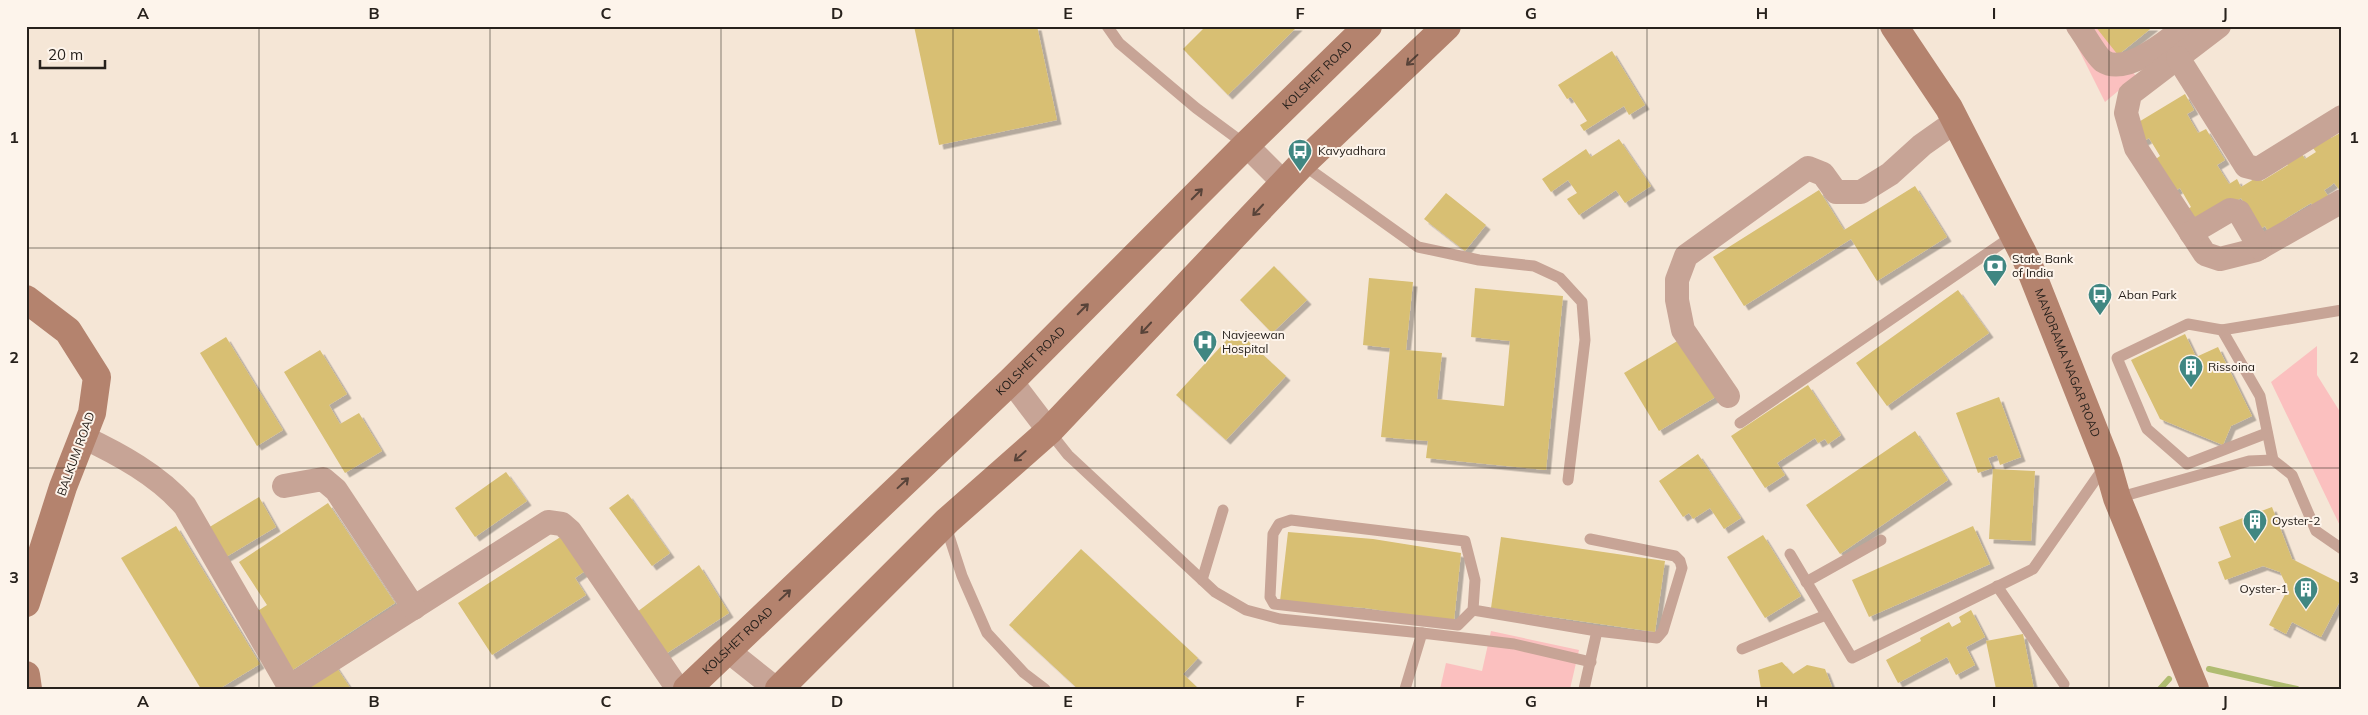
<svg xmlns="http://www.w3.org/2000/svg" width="2368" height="715" viewBox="0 0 2368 715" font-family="Mulish,sans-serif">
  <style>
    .green { fill: #fbc0bf }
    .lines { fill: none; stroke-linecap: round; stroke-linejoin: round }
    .stream { stroke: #b0bc71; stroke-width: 6 }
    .building { fill: #d8bf73; filter: url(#shadow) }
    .lane { stroke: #c7a496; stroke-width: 11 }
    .street { stroke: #c7a496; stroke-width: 24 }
    .secondary { stroke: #b4836e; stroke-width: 28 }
    .oneway { stroke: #584339 }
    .grid { fill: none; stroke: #27211c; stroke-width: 1; stroke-opacity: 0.55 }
    .labels { text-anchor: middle; stroke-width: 4; stroke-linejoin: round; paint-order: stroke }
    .street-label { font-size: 12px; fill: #27211c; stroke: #fdf4eb }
    .poi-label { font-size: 12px; fill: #27211c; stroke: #fdf4eb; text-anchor: start }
    .neatline { fill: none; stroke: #27211c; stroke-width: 2 }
    .grid-label { font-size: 16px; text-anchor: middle; font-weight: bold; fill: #27211c }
  </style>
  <defs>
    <filter id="shadow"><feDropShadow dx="4.5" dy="4.5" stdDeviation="0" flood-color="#0004"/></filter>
  </defs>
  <rect width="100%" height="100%" fill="#f5e6d6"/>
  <g class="green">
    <path d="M 2067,26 L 2096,26 L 2136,76 L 2105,102 Z"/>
    <path d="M 2317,346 L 2317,375 L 2342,415 L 2342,530 L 2271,382 Z"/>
    <path d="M 1491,631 L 1579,650 L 1570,689 L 1440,689 L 1446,663 L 1482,671 Z"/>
  </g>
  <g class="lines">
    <g class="stream">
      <path d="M 2209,669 L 2297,689"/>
      <path d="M 2160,689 L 2169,679"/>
    </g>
  </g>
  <g class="building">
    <path d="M 914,26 L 1037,26 L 1057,120 L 939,145 Z"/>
    <path d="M 1206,26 L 1298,26 L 1228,95 L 1183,49 Z"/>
    <path d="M 2095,26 L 2154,26 L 2118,55 Z"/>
    <path d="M 1612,51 L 1645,105 L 1629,115 L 1624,106 L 1584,131 L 1580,125 L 1587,121 L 1571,97 L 1567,99 L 1558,85 Z"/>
    <path d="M 2185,94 L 2194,110 L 2187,114 L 2198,133 L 2206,129 L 2225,160 L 2217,165 L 2229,184 L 2237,179 L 2241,187 L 2259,176 L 2262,181 L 2288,165 L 2284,160 L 2300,151 L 2305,159 L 2316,152 L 2310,144 L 2328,133 L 2331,138 L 2342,132 L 2342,193 L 2334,183 L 2329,187 L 2324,190 L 2331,200 L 2315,209 L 2311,203 L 2285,219 L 2289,225 L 2271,236 L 2265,226 L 2260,229 L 2241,198 L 2194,227 L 2184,211 L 2191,207 L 2180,188 L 2173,192 L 2153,161 L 2160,156 L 2149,138 L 2142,142 L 2132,126 Z"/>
    <path d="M 1619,139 L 1651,186 L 1625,203 L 1616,190 L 1579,215 L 1567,199 L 1577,193 L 1568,180 L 1551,192 L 1542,179 L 1586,149 L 1591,157 Z"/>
    <path d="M 1915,186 L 1947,237 L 1877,281 L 1851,239 L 1744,306 L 1713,257 L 1819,190 L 1844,230 Z"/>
    <path d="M 1446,193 L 1486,225 L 1465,251 L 1424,219 Z"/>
    <path d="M 1274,266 L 1307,300 L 1272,333 L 1240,300 Z"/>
    <path d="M 1369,278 L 1413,282 L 1406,350 L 1442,353 L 1437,399 L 1504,406 L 1510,341 L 1471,337 L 1475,288 L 1563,296 L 1546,470 L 1426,458 L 1428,441 L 1381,437 L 1390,348 L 1363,345 Z"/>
    <path d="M 1958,290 L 1989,333 L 1887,406 L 1856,363 Z"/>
    <path d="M 1236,330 L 1286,376 L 1226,440 L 1176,395 Z"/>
    <path d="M 2185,334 L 2196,357 L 2218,347 L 2252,416 L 2231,426 L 2223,445 L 2160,419 L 2131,360 Z"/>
    <path d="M 226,337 L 283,430 L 257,446 L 200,353 Z"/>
    <path d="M 1684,337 L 1719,395 L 1659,431 L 1624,373 Z"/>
    <path d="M 320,350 L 347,394 L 329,405 L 340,424 L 359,413 L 382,451 L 345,473 L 284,372 Z"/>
    <path d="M 1808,385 L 1841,435 L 1828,444 L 1825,439 L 1818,443 L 1815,438 L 1777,463 L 1785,475 L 1765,488 L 1731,436 Z"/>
    <path d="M 1999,397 L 2021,457 L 2000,465 L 1997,455 L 1988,458 L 1992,468 L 1978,473 L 1956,413 Z"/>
    <path d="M 1915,431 L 1948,480 L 1840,554 L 1806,505 Z"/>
    <path d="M 1698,454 L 1741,518 L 1724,529 L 1710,508 L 1693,519 L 1689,513 L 1683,517 L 1659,481 Z"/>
    <path d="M 1993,469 L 2035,471 L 2031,541 L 1989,539 Z"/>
    <path d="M 506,472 L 527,501 L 475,537 L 455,508 Z"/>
    <path d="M 628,494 L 670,553 L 652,566 L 609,508 Z"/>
    <path d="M 259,497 L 276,527 L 221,560 L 203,531 Z"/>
    <path d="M 328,503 L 395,603 L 288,673 L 250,616 L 267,605 L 239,562 Z"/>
    <path d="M 2272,507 L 2292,559 L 2342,584 L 2342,597 L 2321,637 L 2292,622 L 2286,634 L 2269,625 L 2288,589 L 2280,572 L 2263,566 L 2225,580 L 2218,562 L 2231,557 L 2219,527 Z"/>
    <path d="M 176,526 L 260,664 L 219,689 L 201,689 L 121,558 Z"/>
    <path d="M 1973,526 L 1990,564 L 1869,617 L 1852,580 Z"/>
    <path d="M 1288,532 L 1373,539 L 1461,553 L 1454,621 L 1365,608 L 1280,601 Z"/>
    <path d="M 1763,535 L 1801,596 L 1765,618 L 1727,557 Z"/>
    <path d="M 562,536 L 585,571 L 575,578 L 586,595 L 492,655 L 458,603 Z"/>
    <path d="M 1501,537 L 1665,561 L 1655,632 L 1491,608 Z"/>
    <path d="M 1081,549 L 1198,658 L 1183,674 L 1199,689 L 1078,689 L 1009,625 Z"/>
    <path d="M 699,565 L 729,613 L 664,655 L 637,612 Z"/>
    <path d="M 1971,610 L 1985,637 L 1966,647 L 1975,665 L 1956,675 L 1947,657 L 1898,683 L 1886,660 L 1921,641 L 1920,638 L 1949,622 L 1952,627 L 1961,622 L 1959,617 Z"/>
    <path d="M 2023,634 L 2034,689 L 1996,689 L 1986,641 Z"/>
    <path d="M 333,662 L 351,689 L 294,689 Z"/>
    <path d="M 1782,662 L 1793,674 L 1807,665 L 1825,669 L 1832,687 L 1830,689 L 1761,689 L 1758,670 Z"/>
  </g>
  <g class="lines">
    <g class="lane">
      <path d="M 1107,26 L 1119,43 L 1196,108 L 1246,145"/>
      <path d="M 1302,164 L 1418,247 L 1479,260 L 1534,266 L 1560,278 L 1582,302 L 1585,340 L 1568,480"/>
      <path d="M 2342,310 L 2222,330 L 2260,396 L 2273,460 L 2292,475 L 2316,531 L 2342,549"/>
      <path d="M 2222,330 L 2188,324 L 2117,358 L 2147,429 L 2187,464 L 2267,433"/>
      <path d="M 1740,423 L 2014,235"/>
      <path d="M 1049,431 L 1068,455 L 1215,592 L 1246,610 L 1280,619 L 1422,633"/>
      <path d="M 2117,498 L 2249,461 L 2273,460"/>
      <path d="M 948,525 L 949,536 L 962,576 L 987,633 L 1024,673 L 1045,689"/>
      <path d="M 1790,554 L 1852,658 L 2033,569 L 2105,466"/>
      <path d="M 1202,580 L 1223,510"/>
      <path d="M 1806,582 L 1881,540"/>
      <path d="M 1997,586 L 2064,684"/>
      <path d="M 1473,610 L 1458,625 L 1274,604 L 1270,597 L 1273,534 L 1279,524 L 1291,520 L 1465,541 L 1475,580 L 1473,610 L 1597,631 L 1657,638 L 1663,631 L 1682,568 L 1680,561 L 1675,556 L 1590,539"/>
      <path d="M 1742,649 L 1826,615"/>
      <path d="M 1405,689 L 1422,633 L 1514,644 L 1591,662"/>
      <path d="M 1584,689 L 1597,631"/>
    </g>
    <g class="street">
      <path d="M 2078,26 C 2084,34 2096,56 2103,61 C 2126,76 2169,40 2186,26"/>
      <path d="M 2219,26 L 2130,94 L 2126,113 L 2136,148 L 2205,254 L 2220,259 L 2256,250 L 2342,201"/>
      <path d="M 2178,58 L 2246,166 L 2258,169 L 2342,117"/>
      <path d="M 1246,145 L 1284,183"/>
      <path d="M 2191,233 L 2230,210 L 2239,212 L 2260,248"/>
      <path d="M 1011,381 L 1049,431"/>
      <path d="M 1728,396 L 1683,330 L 1677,300 L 1677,280 L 1686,256 L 1808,168 L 1823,174 L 1836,192 L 1861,192 L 1890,174 L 1922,145 L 1956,121"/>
      <path d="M 83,437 C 119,454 158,475 185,506 L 286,681 L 294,684 L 548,522 L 562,524 L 570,531 L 678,689"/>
      <path d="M 284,486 L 323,479 L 336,490 L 414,608"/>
      <path d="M 727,650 L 776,689"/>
    </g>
    <g class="secondary">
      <path id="s1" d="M 1894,26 L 1949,108 L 2027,261 L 2107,463 L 2117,498 L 2195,689"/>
      <path d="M 26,299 L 68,331 L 97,377 L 92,413 L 63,487 L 26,603"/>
      <path d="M 26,675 L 28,689"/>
      <path id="s2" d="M 687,689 L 1011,381 L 1246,145 L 1368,26"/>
      <path d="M 779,689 L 947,521 L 1049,431 L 1302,164 L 1447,26"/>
    </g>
  </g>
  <defs><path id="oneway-shaft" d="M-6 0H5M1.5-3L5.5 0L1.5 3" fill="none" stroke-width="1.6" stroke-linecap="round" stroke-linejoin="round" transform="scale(1.25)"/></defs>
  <g class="oneway">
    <use href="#oneway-shaft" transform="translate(1412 60) rotate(137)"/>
    <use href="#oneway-shaft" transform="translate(1197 194) rotate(-45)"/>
    <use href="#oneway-shaft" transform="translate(1258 210) rotate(133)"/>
    <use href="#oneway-shaft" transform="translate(1083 309) rotate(-45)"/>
    <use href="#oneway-shaft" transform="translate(1146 328) rotate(133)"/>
    <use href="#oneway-shaft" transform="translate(1020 456) rotate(139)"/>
    <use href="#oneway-shaft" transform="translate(903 483) rotate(-43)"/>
    <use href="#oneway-shaft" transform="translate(785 595) rotate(-43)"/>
  </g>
  <path class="grid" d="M 259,26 L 259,689M 490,26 L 490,689M 721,26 L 721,689M 953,26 L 953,689M 1184,26 L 1184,689M 1415,26 L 1415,689M 1647,26 L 1647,689M 1878,26 L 1878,689M 2109,26 L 2109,689M 26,248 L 2342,248M 26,468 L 2342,468"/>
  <defs>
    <symbol id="bus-pin" viewBox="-11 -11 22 30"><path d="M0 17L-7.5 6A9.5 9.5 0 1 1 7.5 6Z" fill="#408782" stroke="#fdf4eb"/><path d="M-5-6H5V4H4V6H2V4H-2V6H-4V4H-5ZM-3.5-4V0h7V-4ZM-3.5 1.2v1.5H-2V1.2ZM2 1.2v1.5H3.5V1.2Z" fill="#fff"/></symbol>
    <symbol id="bank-pin" viewBox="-11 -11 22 30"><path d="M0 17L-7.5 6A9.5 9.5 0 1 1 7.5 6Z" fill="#408782" stroke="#fdf4eb"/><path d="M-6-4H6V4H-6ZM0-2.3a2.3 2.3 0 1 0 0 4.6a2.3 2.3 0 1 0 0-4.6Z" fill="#fff"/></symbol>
    <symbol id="hospital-pin" viewBox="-11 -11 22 30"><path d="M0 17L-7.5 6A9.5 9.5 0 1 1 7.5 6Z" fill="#408782" stroke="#fdf4eb"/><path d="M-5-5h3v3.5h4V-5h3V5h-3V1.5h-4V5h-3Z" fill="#fff"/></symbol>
    <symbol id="building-pin" viewBox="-11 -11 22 30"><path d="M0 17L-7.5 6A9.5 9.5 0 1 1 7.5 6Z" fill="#408782" stroke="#fdf4eb"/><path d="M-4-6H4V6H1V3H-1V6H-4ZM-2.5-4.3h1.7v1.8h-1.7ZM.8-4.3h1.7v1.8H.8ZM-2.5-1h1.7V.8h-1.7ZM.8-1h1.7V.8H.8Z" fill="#fff"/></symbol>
  </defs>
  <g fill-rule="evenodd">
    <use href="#bus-pin" x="1286" y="137" width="28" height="38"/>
    <use href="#bank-pin" x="1981" y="252" width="28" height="38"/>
    <use href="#bus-pin" x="2086" y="281" width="28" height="38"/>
    <use href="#hospital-pin" x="1191" y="328" width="28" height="38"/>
    <use href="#building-pin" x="2177" y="353" width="28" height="38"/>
    <use href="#building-pin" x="2241" y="507" width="28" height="38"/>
    <use href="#building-pin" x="2292" y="575" width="28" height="38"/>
  </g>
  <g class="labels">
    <g class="street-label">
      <text dy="4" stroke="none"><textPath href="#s2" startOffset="880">KOLSHET ROAD</textPath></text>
      <text dy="4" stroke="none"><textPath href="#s2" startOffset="475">KOLSHET ROAD</textPath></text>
      <text dy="4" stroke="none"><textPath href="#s1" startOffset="380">MANORAMA NAGAR ROAD</textPath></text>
      <text transform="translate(76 454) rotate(-70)" y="4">BALKUM ROAD</text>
      <text dy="4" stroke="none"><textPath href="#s2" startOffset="70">KOLSHET ROAD</textPath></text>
    </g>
    <g class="poi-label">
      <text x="1318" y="155">Kavyadhara</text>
      <text x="2012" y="263">State Bank<tspan x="2012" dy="14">of India</tspan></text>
      <text x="2118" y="299">Aban Park</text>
      <text x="1222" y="339">Navjeewan<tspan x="1222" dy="14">Hospital</tspan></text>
      <text x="2208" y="371">Rissoina</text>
      <text x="2272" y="525">Oyster-2</text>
      <text x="2288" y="593" text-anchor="end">Oyster-1</text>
    </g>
  </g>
  <rect width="2368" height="715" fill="none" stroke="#fdf4eb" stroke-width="55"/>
  <path d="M40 60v8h65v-8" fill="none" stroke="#27211c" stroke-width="2.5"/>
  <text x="48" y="60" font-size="15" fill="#27211c" stroke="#fdf4eb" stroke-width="4" paint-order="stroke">20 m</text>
  <rect x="28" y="28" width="2312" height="660" class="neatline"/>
  <g class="grid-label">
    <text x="143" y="19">A</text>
    <text x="374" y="19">B</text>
    <text x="606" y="19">C</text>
    <text x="837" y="19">D</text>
    <text x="1068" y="19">E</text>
    <text x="1300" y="19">F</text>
    <text x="1531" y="19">G</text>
    <text x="1762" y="19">H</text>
    <text x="1994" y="19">I</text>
    <text x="2225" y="19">J</text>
    <text x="14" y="143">1</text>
    <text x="2354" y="143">1</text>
    <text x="14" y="363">2</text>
    <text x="2354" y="363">2</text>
    <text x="14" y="583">3</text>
    <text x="2354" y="583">3</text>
    <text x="143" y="707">A</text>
    <text x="374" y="707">B</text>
    <text x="606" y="707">C</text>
    <text x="837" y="707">D</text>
    <text x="1068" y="707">E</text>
    <text x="1300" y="707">F</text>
    <text x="1531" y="707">G</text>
    <text x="1762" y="707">H</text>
    <text x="1994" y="707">I</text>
    <text x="2225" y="707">J</text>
  </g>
</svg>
